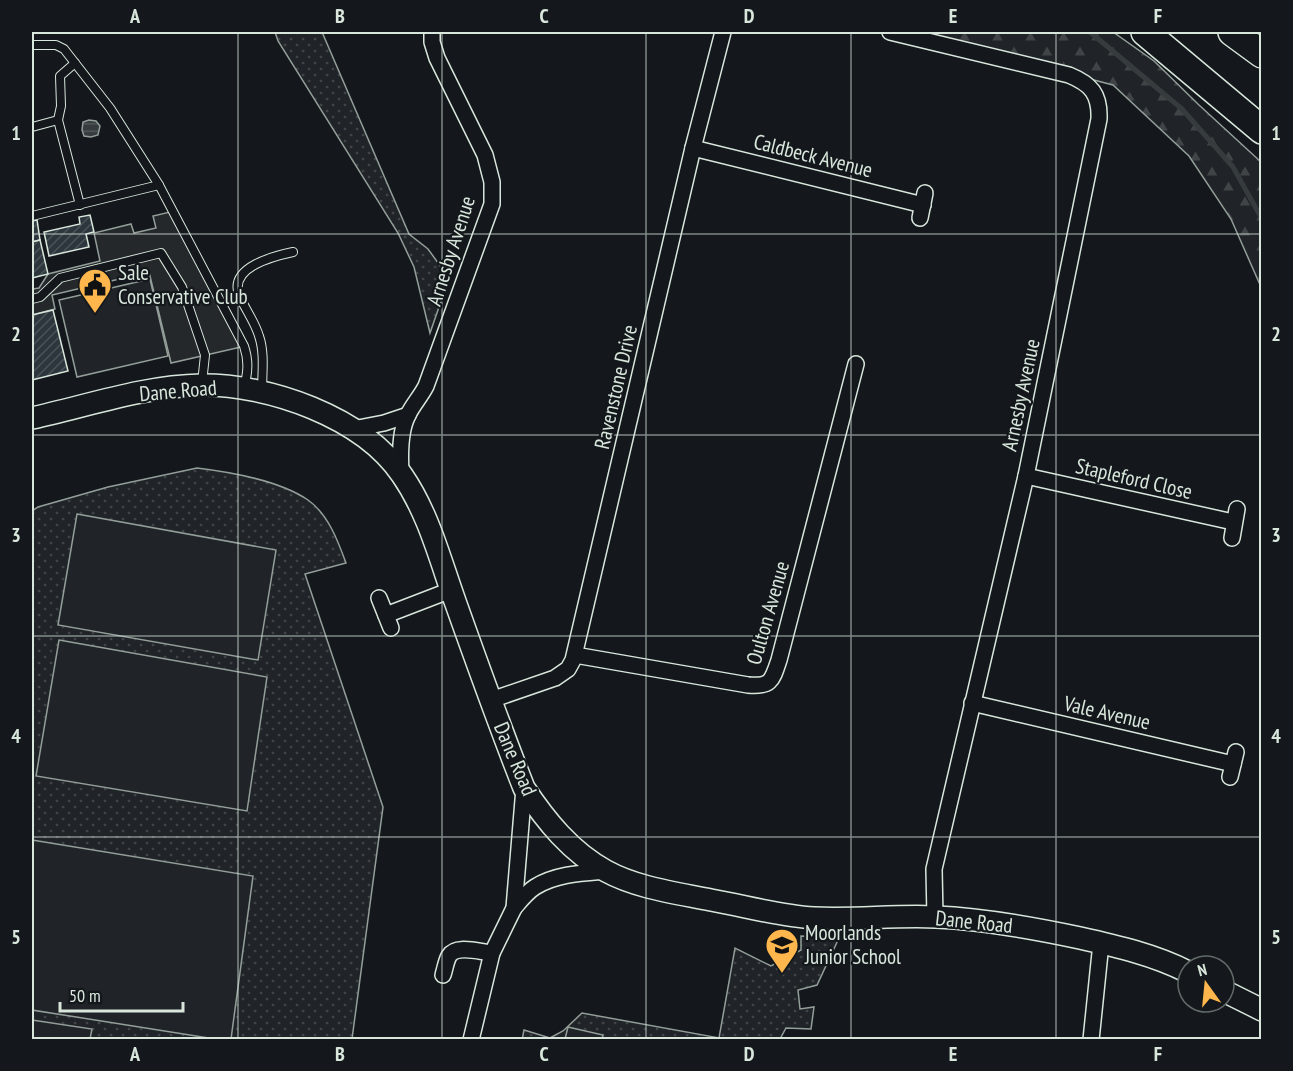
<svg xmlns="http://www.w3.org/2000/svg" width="1293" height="1071" viewBox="0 0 1293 1071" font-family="'PT Sans Narrow',sans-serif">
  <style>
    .forest { fill: url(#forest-firs); stroke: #939e99; stroke-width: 1.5 }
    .park { fill: url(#park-dots); stroke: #939e99; stroke-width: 1.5 }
    .garden { fill: #202428; stroke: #939e99; stroke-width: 1.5 }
    .parking { fill: #24282b; stroke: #939e99; stroke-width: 1.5 }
    .water { fill: url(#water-rules); stroke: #939e99; stroke-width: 1.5 }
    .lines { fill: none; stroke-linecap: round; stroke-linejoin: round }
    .stream { stroke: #363b3e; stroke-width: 5 }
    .building { fill: url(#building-hatch); stroke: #d8e6dc; stroke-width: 1.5 }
    .lane-casing { stroke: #d8e6dc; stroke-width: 10 }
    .street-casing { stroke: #d8e6dc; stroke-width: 18 }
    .secondary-casing { stroke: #d8e6dc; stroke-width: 24 }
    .highway-casing { stroke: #d8e6dc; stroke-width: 30 }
    .lane { stroke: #14181c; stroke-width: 8 }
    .street { stroke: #14181c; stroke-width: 15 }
    .secondary { stroke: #14181c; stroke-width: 21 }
    .highway { stroke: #14181c; stroke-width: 27 }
    .grid { fill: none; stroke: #d8e6dc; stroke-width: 1.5; stroke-opacity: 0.55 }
    .labels { text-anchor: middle; stroke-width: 4.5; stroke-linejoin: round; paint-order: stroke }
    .street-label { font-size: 21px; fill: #d8e6dc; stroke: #14181c }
    .poi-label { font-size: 21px; fill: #d8e6dc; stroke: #14181c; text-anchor: start }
    .neatline { fill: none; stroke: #d8e6dc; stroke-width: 2 }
    .grid-label { font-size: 20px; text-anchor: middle; font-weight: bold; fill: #d8e6dc }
  </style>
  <defs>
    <pattern id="forest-firs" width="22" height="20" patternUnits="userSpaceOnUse" patternTransform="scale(1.5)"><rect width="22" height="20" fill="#202428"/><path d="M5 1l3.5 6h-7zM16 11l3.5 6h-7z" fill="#404447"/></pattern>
    <pattern id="park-dots" width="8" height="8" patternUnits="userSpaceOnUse" patternTransform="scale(1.5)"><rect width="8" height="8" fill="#202428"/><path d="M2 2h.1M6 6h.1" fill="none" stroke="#404447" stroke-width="1.8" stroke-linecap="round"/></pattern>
    <pattern id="water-rules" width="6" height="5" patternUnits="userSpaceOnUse" patternTransform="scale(1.5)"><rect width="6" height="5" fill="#363b3e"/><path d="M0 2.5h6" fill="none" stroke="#525759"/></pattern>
    <pattern id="building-hatch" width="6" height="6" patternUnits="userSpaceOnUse" patternTransform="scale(1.5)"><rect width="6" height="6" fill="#2c363c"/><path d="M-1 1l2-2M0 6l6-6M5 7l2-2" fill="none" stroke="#4a5358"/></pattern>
  </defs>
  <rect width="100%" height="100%" fill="#14181c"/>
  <path class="forest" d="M 917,32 L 1113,32 L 1154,61 L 1199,105 L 1261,162 L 1261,287 L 1231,219 L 1189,156 L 1113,85 L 916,34 Z"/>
  <g class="park">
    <path d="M 275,32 L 322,32 L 409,234 L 428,249 L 449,278 L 430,333 L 414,267 L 398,233 L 278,41 Z"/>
    <path d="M 197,468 C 230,472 280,481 308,500 C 328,514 338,541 346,563 L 305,574 L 383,807 L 352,1039 L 32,1039 L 32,511 L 38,507 L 108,487 Z"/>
    <path d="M 801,936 L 839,938 L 817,985 L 798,990 L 800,1009 L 814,1007 L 811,1029 L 786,1028 L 780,1039 L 522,1040 L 524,1030 L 550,1038 L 563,1031 L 582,1013 L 719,1038 L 735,948 L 771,966 L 801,950 Z"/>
  </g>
  <g class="garden">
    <path d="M 150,279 L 168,356 L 77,377 L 59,300 Z"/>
    <path d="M 77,514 L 276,550 L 258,660 L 58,625 Z"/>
    <path d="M 59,640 L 267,677 L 247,811 L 36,776 Z"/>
    <path d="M 32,840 L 253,876 L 231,1039 L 215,1039 L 32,1010 Z"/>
    <path d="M 32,1020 L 92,1029 L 90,1039 L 32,1039 Z"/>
    <path d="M 568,1027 L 603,1035 L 602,1039 L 565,1039 Z"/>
  </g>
  <path class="parking" d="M 170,212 L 241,347 L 171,363 L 149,272 L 52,295 L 55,309 L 32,315 L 32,284 L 33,289 L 39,288 L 48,274 L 100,261 L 94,233 L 131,224 L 134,233 L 156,228 L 153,216 Z"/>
  <path class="water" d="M 89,120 L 96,121 L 100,126 L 98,135 L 91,137 L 84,136 L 82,130 L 83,122 Z"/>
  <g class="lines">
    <path class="stream" d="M 1090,32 L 1182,109 L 1233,167 L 1262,219"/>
  </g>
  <g class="building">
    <path d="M 90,215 L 94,232 L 86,234 L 89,247 L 49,256 L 44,232 L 80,224 L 79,217 Z"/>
    <path d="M 32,219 L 32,221 L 37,220 L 40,240 L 32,242 Z"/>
    <path d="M 40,240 L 48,274 L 32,278 L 32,242 Z"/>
    <path d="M 53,310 L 68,371 L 32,380 L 32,315 Z"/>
  </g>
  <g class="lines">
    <defs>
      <g id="lane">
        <path d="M 32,45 L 56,45 L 64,49 L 110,108 L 159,185"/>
        <path d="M 75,63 L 60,76 L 61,106 L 58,120 L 80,205"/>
        <path d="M 32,127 L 58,120"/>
        <path d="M 32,216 L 159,185 L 244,346 C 249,361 248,372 244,388"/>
        <path d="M 32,299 L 40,297 L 60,278 L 161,253 L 182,287 L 205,355 L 202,383"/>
        <path d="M 262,392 C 262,374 265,353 259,336 C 255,322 245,309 239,295 C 229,267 274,256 293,252"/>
      </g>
      <g id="street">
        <path d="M 890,32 L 1069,75 C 1091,84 1100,94 1099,119 L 1026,476 L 934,869 L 935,917"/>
        <path d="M 693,148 L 923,205"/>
        <path d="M 920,218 L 925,193"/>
        <path d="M 353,429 L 384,423 L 408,415"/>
        <path d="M 401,473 C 400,456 400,430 408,415 C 412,406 421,396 426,386 L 492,204 L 492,182 L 485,155 L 437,58 L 432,42 L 432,32"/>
        <path d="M 1026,476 L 1233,522"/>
        <path d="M 1232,538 L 1237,509"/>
        <path d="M 379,598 L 391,628"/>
        <path d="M 386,615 L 451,590"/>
        <path d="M 575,655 L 748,685 C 771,687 772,681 779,660 L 856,364"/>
        <path d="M 491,700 L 555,678 L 568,669 L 573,660 L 693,148 L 723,32"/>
        <path d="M 972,703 L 1233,764"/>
        <path d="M 1230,777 L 1236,752"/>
        <path d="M 514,908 C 520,901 527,892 535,887 C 556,874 582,873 606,871"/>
        <path d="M 443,975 C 445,969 446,961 449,956 C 456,944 480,952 492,953"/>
        <path d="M 471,1040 L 492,953 L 514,908 L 524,788"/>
        <path d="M 1091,1040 L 1101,943"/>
      </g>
      <g id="secondary">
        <path d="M 32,418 C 87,406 144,386 201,385 C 268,384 363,417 402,475 C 429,514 440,560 456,604 C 478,666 500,727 524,788 C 546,821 571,852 606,871 C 637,888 677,893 711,900 C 745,906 779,916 814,918 C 855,920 896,915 936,917 C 985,919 1033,928 1080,938 C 1116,946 1155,955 1188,972"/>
        <path d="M 1224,991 L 1262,1010"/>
      </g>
      <g id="highway">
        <path d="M 1145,32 L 1262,130"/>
        <path d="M 1232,32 L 1262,54"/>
      </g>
    </defs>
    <use href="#lane" class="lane-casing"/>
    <use href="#street" class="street-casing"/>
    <use href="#secondary" class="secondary-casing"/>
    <use href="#highway" class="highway-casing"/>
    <use href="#lane" class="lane"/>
    <use href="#street" class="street"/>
    <use href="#secondary" class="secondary"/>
    <use href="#highway" class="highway"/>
  </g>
  <path class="grid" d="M 238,32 L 238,1040M 442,32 L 442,1040M 646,32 L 646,1040M 851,32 L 851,1040M 1056,32 L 1056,1040M 32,234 L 1262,234M 32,435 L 1262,435M 32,636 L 1262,636M 32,837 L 1262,837"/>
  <defs>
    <symbol id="civic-pin" viewBox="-11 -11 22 30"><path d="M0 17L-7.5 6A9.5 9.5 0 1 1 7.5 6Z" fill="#ffb74d" stroke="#14181c"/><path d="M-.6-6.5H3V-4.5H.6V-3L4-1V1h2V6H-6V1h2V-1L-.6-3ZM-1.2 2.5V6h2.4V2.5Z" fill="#111"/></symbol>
    <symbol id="school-pin" viewBox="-11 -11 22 30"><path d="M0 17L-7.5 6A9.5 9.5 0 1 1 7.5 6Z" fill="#ffb74d" stroke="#14181c"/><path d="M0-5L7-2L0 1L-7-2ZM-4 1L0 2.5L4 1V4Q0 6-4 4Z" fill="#111"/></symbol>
  </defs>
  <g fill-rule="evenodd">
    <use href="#civic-pin" x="76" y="266" width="38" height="52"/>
    <use href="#school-pin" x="763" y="926" width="38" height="52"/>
  </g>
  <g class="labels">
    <g class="street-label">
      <text transform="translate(813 156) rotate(14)" y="7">Caldbeck Avenue</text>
      <text transform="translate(451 251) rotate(-72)" y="7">Arnesby Avenue</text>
      <text transform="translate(616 387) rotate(-77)" y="7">Ravenstone Drive</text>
      <text transform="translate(178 391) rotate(-5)" y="7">Dane Road</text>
      <text transform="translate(1021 395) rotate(-78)" y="7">Arnesby Avenue</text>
      <text transform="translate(1134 479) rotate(13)" y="7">Stapleford Close</text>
      <text transform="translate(768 613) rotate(-74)" y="7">Oulton Avenue</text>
      <text transform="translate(1107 713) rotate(13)" y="7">Vale Avenue</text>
      <text transform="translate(515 759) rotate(67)" y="7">Dane Road</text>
      <text transform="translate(974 922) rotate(6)" y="7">Dane Road</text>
    </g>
    <g class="poi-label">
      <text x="118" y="280">Sale<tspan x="118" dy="24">Conservative Club</tspan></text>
      <text x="805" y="940">Moorlands<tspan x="805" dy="24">Junior School</tspan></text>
    </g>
  </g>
  <rect width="1293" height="1071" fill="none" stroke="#14181c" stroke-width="66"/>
  <g transform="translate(1206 984) rotate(345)"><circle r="28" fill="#14181c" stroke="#626a69" stroke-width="1.5"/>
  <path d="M0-4.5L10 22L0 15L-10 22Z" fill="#ffb74d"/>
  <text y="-9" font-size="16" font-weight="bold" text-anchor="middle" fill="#d8e6dc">N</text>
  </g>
  <path d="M60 1002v9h123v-9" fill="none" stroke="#d8e6dc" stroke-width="3"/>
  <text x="69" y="1002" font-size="18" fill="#d8e6dc" stroke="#14181c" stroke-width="4.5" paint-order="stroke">50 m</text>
  <rect x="33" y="33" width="1227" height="1005" class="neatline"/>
  <g class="grid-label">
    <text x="135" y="23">A</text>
    <text x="340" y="23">B</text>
    <text x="544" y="23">C</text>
    <text x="749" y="23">D</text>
    <text x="953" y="23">E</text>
    <text x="1158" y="23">F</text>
    <text x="16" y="140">1</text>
    <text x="1276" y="140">1</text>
    <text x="16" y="341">2</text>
    <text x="1276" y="341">2</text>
    <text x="16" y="542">3</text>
    <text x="1276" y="542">3</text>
    <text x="16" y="743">4</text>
    <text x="1276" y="743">4</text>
    <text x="16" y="944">5</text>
    <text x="1276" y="944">5</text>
    <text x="135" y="1061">A</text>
    <text x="340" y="1061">B</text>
    <text x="544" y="1061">C</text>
    <text x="749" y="1061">D</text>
    <text x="953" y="1061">E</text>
    <text x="1158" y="1061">F</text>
  </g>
</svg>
